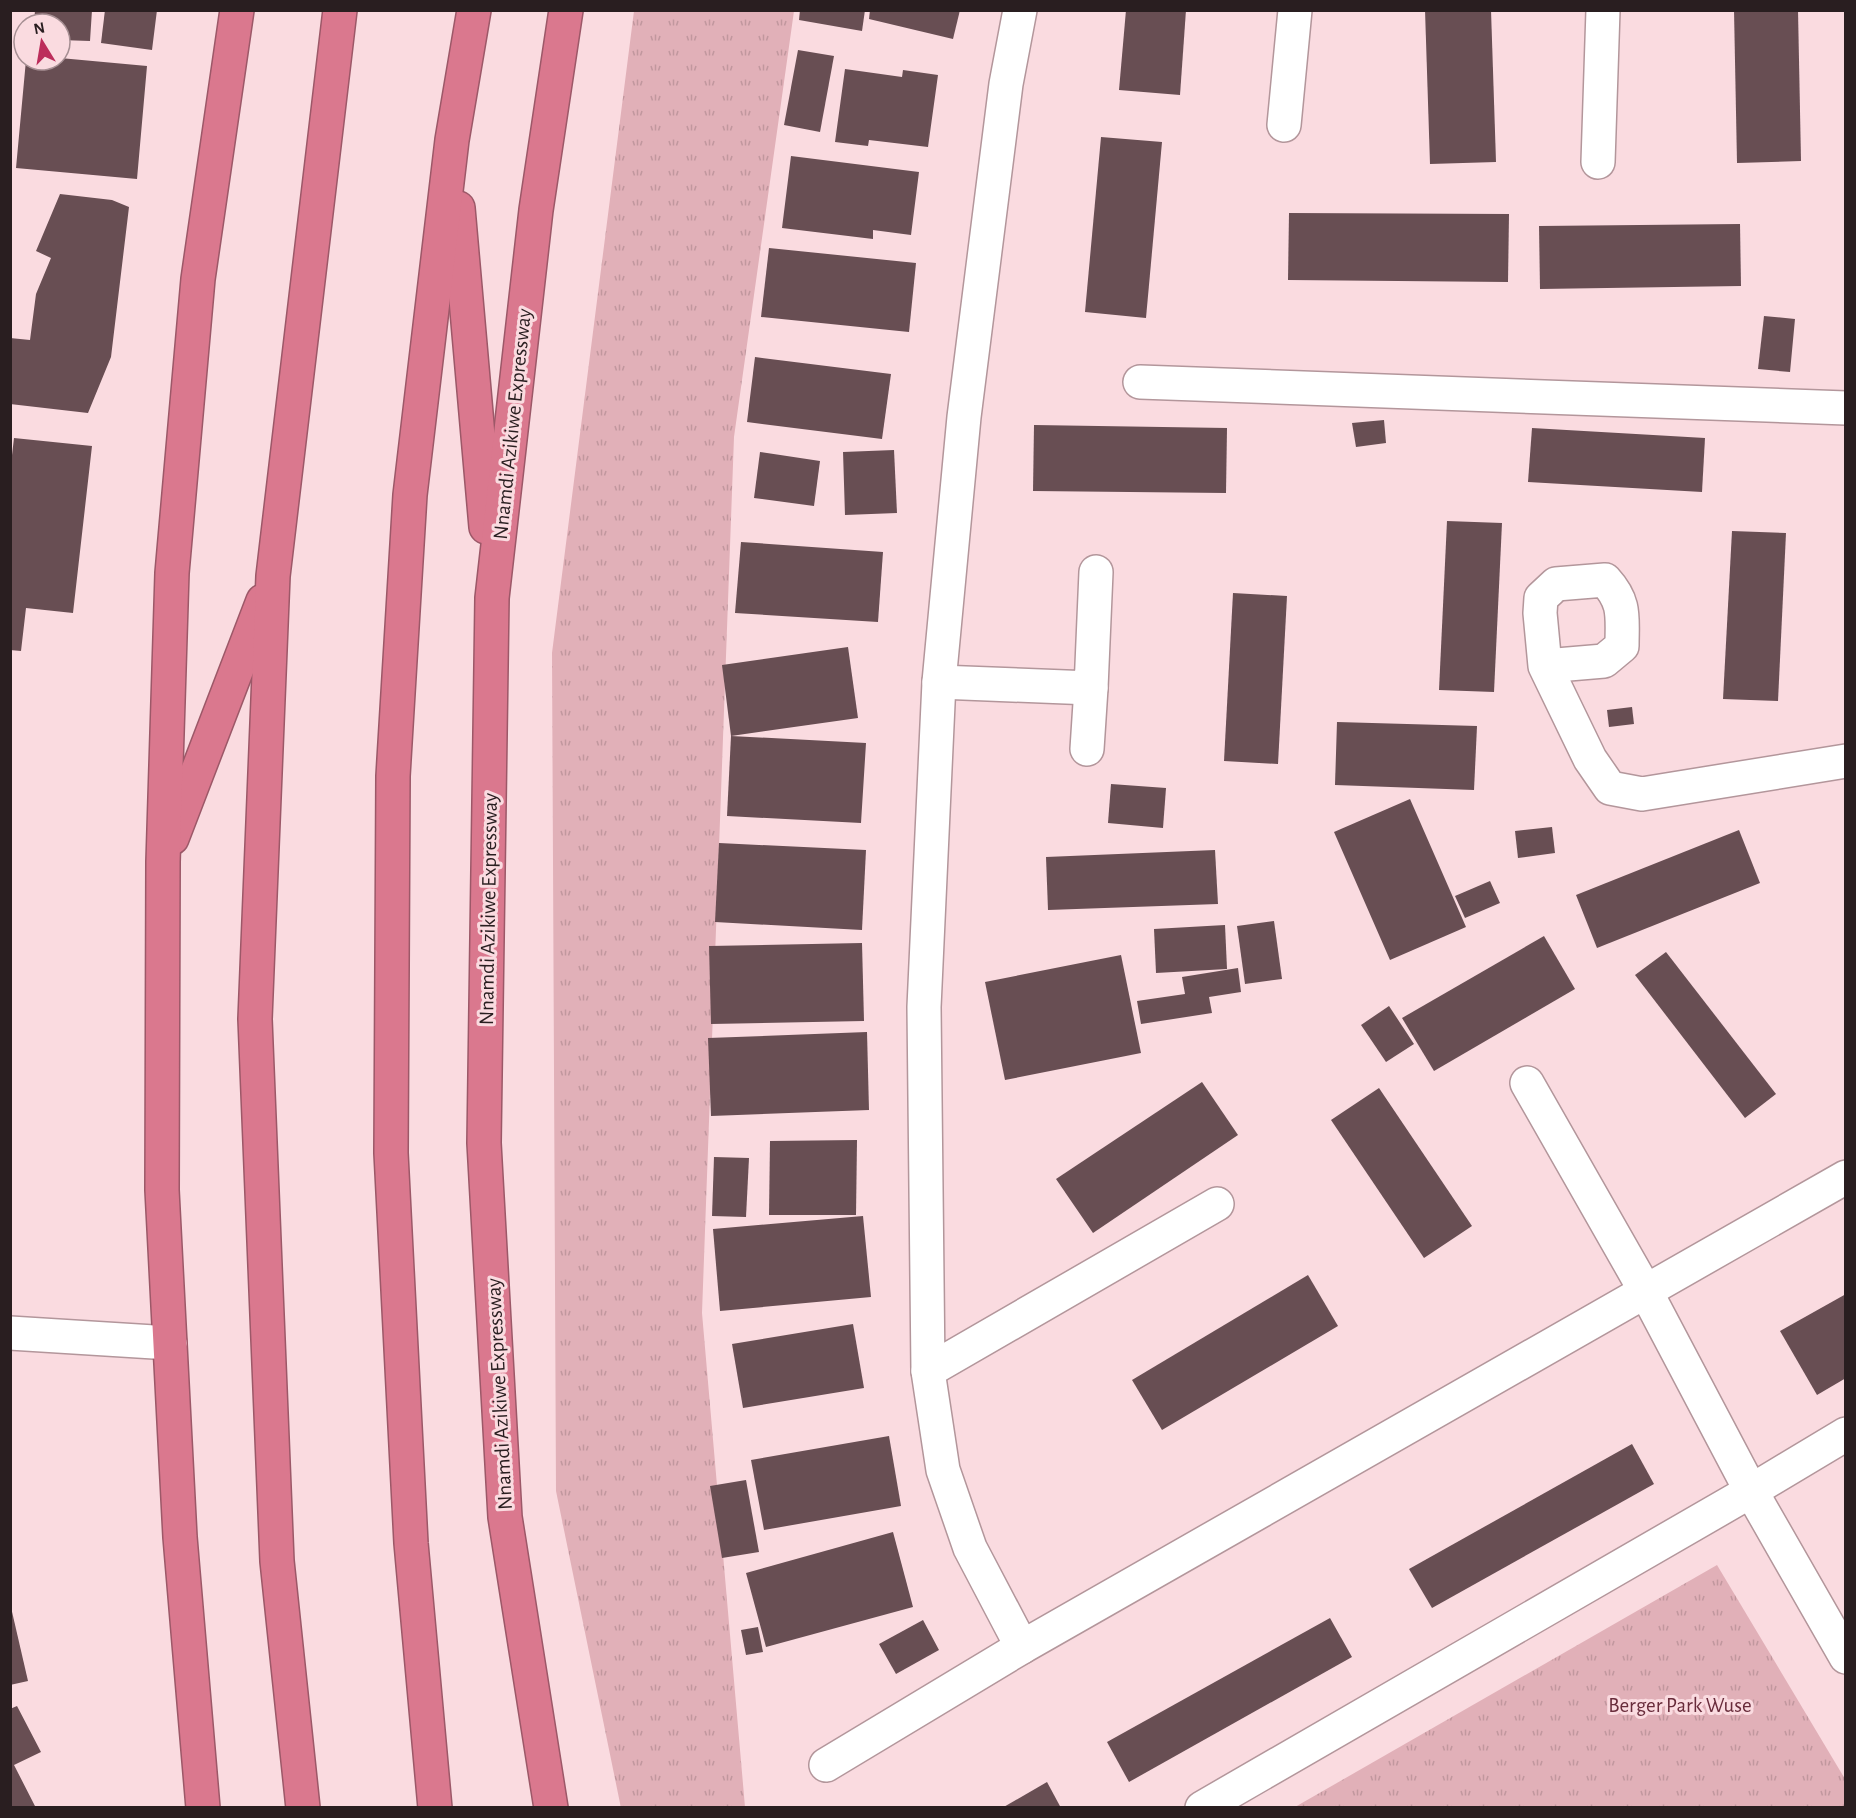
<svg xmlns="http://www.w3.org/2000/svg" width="1856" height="1818" viewBox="0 0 1856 1818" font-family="'Alegreya Sans',sans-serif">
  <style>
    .grass { fill: url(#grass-tufts) }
    .building { fill: #684e53 }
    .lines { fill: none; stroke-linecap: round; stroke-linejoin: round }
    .minor-casing { stroke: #b3969b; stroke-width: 36 }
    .highway-casing { stroke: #9c5868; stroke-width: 36 }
    .minor { stroke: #fff; stroke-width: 33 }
    .highway { stroke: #da788e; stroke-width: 33 }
    .labels { text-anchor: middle; stroke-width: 6; stroke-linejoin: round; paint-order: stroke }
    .street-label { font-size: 21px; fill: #291e20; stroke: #fadbe0 }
    .park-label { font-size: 21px; fill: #692c3b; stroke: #fadbe0 }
  </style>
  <defs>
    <pattern id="grass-tufts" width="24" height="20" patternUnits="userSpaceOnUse" patternTransform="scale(1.5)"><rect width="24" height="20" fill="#e1b0b8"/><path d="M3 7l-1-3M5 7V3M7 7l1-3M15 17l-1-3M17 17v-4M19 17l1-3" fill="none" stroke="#c1979e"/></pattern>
  </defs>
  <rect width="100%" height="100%" fill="#fadbe0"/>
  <g class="grass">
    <path d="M 634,11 L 794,11 L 734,437 L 702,1313 L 745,1807 L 621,1808 L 556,1491 L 552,653 Z"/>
    <path d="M 1717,1565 L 1845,1779 L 1845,1807 L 1295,1807 Z"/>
  </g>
  <g class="building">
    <path d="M 35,10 L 92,10 L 90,41 L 60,40 L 60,24 L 34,24 Z"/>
    <path d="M 105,10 L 157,10 L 152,50 L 101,43 Z"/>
    <path d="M 800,10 L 865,10 L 862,31 L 799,20 Z"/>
    <path d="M 870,10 L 960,10 L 953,39 L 869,19 Z"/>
    <path d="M 1126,10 L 1186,10 L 1180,95 L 1119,90 Z"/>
    <path d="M 1425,10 L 1491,10 L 1496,162 L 1430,164 Z"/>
    <path d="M 1734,10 L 1798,10 L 1801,161 L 1737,163 Z"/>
    <path d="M 798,50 L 834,56 L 820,132 L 784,125 Z"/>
    <path d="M 60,58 L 147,66 L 137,179 L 16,168 L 26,60 L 60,60 Z"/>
    <path d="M 845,69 L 902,77 L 903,70 L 938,75 L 928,147 L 869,140 L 868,146 L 835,142 Z"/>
    <path d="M 1101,137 L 1162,142 L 1146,318 L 1085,312 Z"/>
    <path d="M 791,156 L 919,172 L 911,235 L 873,230 L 873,239 L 782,228 Z"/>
    <path d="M 60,194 L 112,200 L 129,207 L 111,357 L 88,413 L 10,404 L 10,338 L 30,340 L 36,294 L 51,258 L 36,251 Z"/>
    <path d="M 1289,213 L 1509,214 L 1508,282 L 1288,280 Z"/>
    <path d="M 1740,224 L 1741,286 L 1540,289 L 1539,226 Z"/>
    <path d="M 769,248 L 916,263 L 909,332 L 761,317 Z"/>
    <path d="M 1764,316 L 1795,319 L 1790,372 L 1758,369 Z"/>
    <path d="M 755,357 L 891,374 L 882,439 L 747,422 Z"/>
    <path d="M 1384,420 L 1386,443 L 1356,447 L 1352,423 Z"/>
    <path d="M 1034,425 L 1227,428 L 1226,493 L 1033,491 Z"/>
    <path d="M 1532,428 L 1705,438 L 1702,492 L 1528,482 Z"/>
    <path d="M 14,438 L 92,446 L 73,613 L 26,608 L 21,651 L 10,650 L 10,472 Z"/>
    <path d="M 894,450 L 897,513 L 845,515 L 843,452 Z"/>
    <path d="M 760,452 L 820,461 L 814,506 L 754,498 Z"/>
    <path d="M 1447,521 L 1502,523 L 1494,692 L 1439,690 Z"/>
    <path d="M 1732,531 L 1786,533 L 1778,701 L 1723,699 Z"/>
    <path d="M 741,542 L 883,552 L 878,622 L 735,613 Z"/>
    <path d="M 1233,593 L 1287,596 L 1278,764 L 1224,761 Z"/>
    <path d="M 848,647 L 858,718 L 731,736 L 722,665 Z"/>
    <path d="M 1632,707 L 1634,724 L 1609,727 L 1607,710 Z"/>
    <path d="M 1337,722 L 1477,726 L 1474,790 L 1335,785 Z"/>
    <path d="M 731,736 L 866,743 L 861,823 L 727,816 Z"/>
    <path d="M 1111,784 L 1166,788 L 1163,828 L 1108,823 Z"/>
    <path d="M 1410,799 L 1466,927 L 1390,960 L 1334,832 Z"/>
    <path d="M 1552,827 L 1555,853 L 1518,858 L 1515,831 Z"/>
    <path d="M 1739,830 L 1760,883 L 1597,948 L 1576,895 Z"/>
    <path d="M 719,843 L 866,850 L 862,930 L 715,922 Z"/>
    <path d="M 1215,850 L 1218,904 L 1048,910 L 1046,857 Z"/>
    <path d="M 1490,881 L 1500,903 L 1465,918 L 1455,896 Z"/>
    <path d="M 1274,921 L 1282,979 L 1245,984 L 1237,926 Z"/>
    <path d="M 1225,925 L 1227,969 L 1156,973 L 1154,929 Z"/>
    <path d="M 1544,936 L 1575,989 L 1434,1071 L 1402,1018 Z"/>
    <path d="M 862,943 L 864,1021 L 711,1024 L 709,946 Z"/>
    <path d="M 1666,952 L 1776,1094 L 1745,1118 L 1635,975 Z"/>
    <path d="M 1121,955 L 1141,1053 L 1005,1080 L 985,982 Z"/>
    <path d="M 1238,968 L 1241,992 L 1209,997 L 1212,1013 L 1141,1024 L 1137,1001 L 1185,994 L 1182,977 Z"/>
    <path d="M 1389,1006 L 1414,1044 L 1386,1062 L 1361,1025 Z"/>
    <path d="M 867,1032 L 869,1110 L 711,1116 L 708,1038 Z"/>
    <path d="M 1202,1082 L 1238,1135 L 1093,1233 L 1056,1179 Z"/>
    <path d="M 1379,1088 L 1472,1226 L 1424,1258 L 1331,1120 Z"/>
    <path d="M 857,1140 L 856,1215 L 769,1215 L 770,1141 Z"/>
    <path d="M 714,1157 L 749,1158 L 746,1217 L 712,1216 Z"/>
    <path d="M 863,1216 L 871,1297 L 720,1311 L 713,1229 Z"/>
    <path d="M 1308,1275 L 1338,1326 L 1162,1430 L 1132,1380 Z"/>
    <path d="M 1846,1294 L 1846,1378 L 1817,1395 L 1780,1331 Z"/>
    <path d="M 853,1324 L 864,1388 L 743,1408 L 732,1344 Z"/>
    <path d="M 889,1436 L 901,1506 L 764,1530 L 751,1460 Z"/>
    <path d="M 1632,1444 L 1654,1484 L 1432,1608 L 1409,1569 Z"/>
    <path d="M 746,1480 L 759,1552 L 722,1558 L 710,1486 Z"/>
    <path d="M 893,1532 L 913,1607 L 766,1647 L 746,1573 Z"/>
    <path d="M 10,1603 L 28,1681 L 10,1685 Z"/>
    <path d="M 1330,1618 L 1352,1657 L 1129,1782 L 1107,1742 Z"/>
    <path d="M 923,1620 L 939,1650 L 896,1674 L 879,1644 Z"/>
    <path d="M 758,1627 L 763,1652 L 746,1655 L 741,1630 Z"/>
    <path d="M 17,1706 L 41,1752 L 14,1765 L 36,1808 L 10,1808 L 10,1709 Z"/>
    <path d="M 1047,1782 L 1061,1808 L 1002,1808 Z"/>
  </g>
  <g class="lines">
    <defs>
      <g id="minor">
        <path d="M 1020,10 L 1006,84 L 964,417 L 939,682 L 924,1007 L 928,1371 L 943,1470 L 970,1548 L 1022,1647"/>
        <path d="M 1284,125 L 1295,10"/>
        <path d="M 1598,162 L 1603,10"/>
        <path d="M 1140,382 L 1846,408"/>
        <path d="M 1545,666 L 1604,661 L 1622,646 C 1622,617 1626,603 1605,580 L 1556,584 L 1541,598 L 1540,613 L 1545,666 L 1590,759 L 1610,788 L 1642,794 L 1846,761"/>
        <path d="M 939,682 L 1091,688 L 1096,572"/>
        <path d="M 1087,749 L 1091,688"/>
        <path d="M 1527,1083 L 1645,1290 L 1751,1491 L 1846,1657"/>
        <path d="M 10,1333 L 170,1343"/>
        <path d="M 928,1371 L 1217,1204"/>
        <path d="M 826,1765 L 1022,1647 L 1846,1177"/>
        <path d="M 1202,1808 L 1751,1491 L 1846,1434"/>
      </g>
      <g id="highway">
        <path d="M 458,208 L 486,527"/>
        <path d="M 172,838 L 263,601"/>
        <path d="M 203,1808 L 180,1537 L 162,1190 L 163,862 L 172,573 L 198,279 L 237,10"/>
        <path d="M 303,1808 L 277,1561 L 255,1019 L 273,576 L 340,10"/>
        <path d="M 435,1808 L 411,1543 L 391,1153 L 393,776 L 410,495 L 452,140 L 474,10"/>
        <path d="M 551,1808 L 505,1517 L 484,1143 L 492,598 L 536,210 L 566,10"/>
      </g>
    </defs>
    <use href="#minor" class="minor-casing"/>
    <use href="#highway" class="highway-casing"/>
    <use href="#minor" class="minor"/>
    <use href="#highway" class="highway"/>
  </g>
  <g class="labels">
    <g class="street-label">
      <text transform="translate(512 424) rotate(-84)" y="7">Nnamdi Azikiwe Expressway</text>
      <text transform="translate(488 909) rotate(-89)" y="7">Nnamdi Azikiwe Expressway</text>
      <text transform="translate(499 1394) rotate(-93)" y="7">Nnamdi Azikiwe Expressway</text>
    </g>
    <g class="park-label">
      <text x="1680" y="1712">Berger Park Wuse</text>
    </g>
  </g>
  <rect width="1856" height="1818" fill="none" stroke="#291e20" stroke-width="24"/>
  <g transform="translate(42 42) rotate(349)"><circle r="28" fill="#fadbe0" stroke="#a68f93" stroke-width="1.5"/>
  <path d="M0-4.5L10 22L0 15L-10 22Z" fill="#bc2d5b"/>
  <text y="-9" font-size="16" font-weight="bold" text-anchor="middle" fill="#291e20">N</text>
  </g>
</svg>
